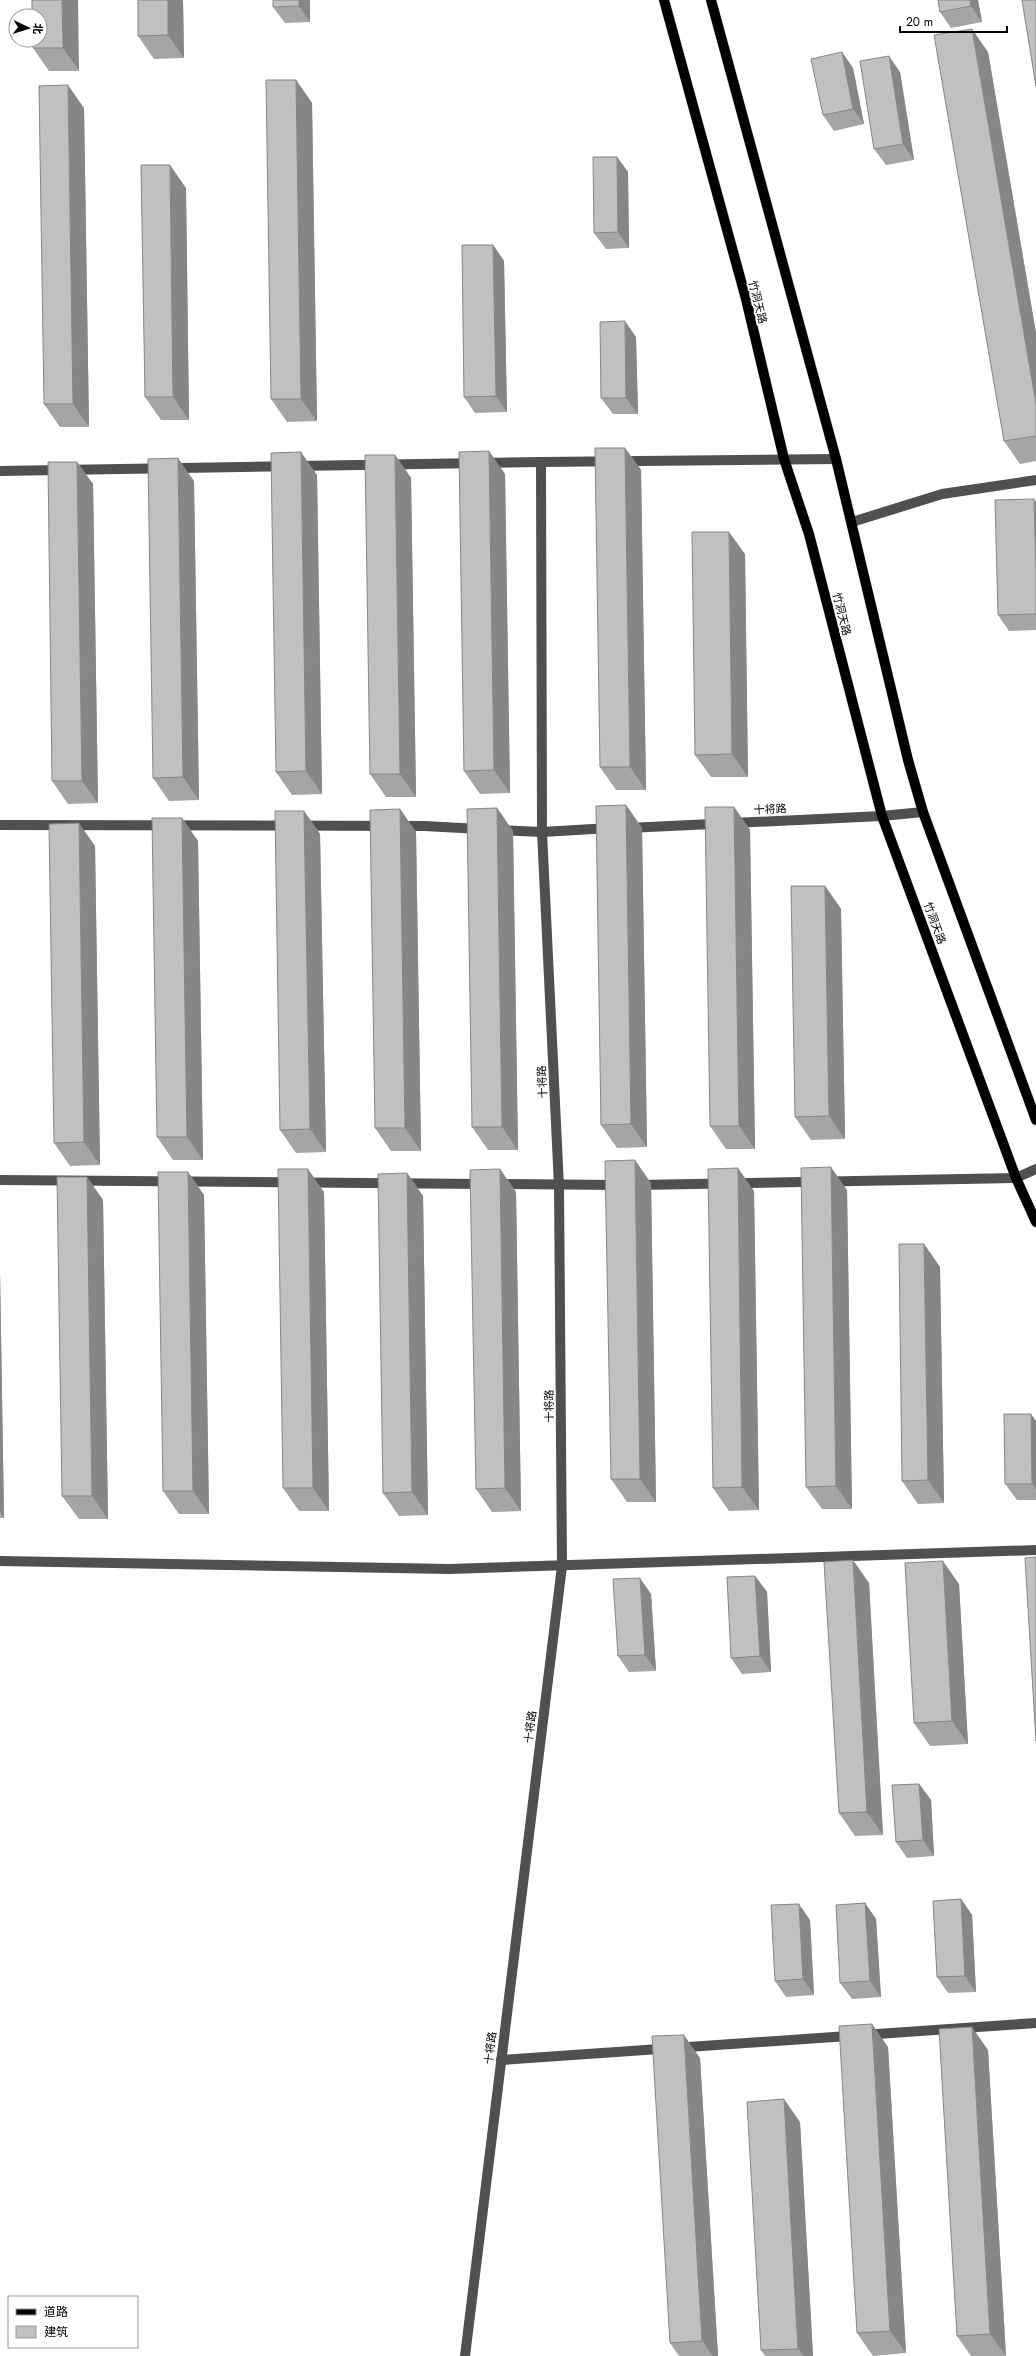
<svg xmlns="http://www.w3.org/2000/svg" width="1036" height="2356" viewBox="0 0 1036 2356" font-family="Jost,'Noto Sans SC',sans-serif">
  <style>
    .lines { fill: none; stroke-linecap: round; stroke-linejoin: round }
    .major-casing { stroke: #dbdbdb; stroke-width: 11 }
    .minor { stroke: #505050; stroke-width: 10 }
    .major { stroke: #000; stroke-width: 10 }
    .wall { fill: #a5a5a5 }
    .shaded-wall { fill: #868686 }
    .building { fill: #c0c0c0; stroke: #868686 }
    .labels { text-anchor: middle; stroke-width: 4; stroke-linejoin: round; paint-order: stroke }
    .street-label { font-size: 11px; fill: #000; stroke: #fff }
  </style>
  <rect width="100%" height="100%" fill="#fff"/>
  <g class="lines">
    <defs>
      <g id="major">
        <path d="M 664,0 L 746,299 L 784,459 L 809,534 L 882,816 L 1016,1178 L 1036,1222"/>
        <path d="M 711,0 L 836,459 L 908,760 L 923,812 L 1036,1120"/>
      </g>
    </defs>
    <use href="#major" class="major-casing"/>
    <g class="minor">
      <path d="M 0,471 L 541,462 L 836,459"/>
      <path d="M 852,522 L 942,494 L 1036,480"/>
      <path d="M 0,825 L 424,826 L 480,829"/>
      <path d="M 628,828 L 882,816 L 923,812"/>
      <path d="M 500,830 L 542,832 L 541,462"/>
      <path d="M 0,1180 L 618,1185"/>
      <path d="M 638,1185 L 1016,1178 L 1036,1169"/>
      <path d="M 0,1561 L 450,1569 L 1036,1550"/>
      <path d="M 501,2060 L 1036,2023"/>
      <path d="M 465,2356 L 562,1566 L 559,1186 L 542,832 L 610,828"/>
    </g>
    <use href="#major" class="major"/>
  </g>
  <g class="wall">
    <path d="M 32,0 L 79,71 L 49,71 L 33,48 Z"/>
    <path d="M 138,0 L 183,0 L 184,58 L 154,59 L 138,36 Z"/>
    <path d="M 310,0 L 310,22 L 285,23 L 273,7 Z"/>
    <path d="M 938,0 L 978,0 L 982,22 L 951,28 L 940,12 Z"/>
    <path d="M 988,52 L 1036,333 L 1036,461 L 1020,464 L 1004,441 Z"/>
    <path d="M 842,53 L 853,68 L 864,124 L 834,131 L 823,115 Z"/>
    <path d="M 900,72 L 914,160 L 886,165 L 874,149 Z"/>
    <path d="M 296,80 L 312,103 L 317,421 L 287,422 L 271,399 Z"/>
    <path d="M 84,108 L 89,427 L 60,427 L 44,404 Z"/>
    <path d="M 617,157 L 628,172 L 629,248 L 606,249 L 594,233 Z"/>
    <path d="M 186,188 L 189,420 L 161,420 L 145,397 Z"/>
    <path d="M 493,245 L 504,261 L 507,412 L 475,413 L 464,397 Z"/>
    <path d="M 636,337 L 638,414 L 613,414 L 601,398 Z"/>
    <path d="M 625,448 L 641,470 L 646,790 L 616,790 L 600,767 Z"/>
    <path d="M 395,455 L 411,478 L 416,797 L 386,797 L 370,774 Z"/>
    <path d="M 77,462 L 93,484 L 98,803 L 68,804 L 52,781 Z"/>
    <path d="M 505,474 L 510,793 L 480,794 L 464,771 Z"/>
    <path d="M 317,475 L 322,794 L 292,795 L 276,772 Z"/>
    <path d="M 194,481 L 199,800 L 169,801 L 153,778 Z"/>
    <path d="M 1036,502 L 1036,630 L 1009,631 L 998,615 Z"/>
    <path d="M 745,554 L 748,777 L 711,777 L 695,755 Z"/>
    <path d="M 626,805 L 642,828 L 647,1147 L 617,1148 L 601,1125 Z"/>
    <path d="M 734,807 L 750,830 L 755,1149 L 726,1149 L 710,1126 Z"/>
    <path d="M 497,808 L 513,831 L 518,1150 L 488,1150 L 472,1127 Z"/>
    <path d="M 400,809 L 416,832 L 421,1151 L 391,1151 L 375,1128 Z"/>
    <path d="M 304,811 L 320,834 L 326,1152 L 296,1153 L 280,1130 Z"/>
    <path d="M 182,818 L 198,841 L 203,1160 L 173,1160 L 157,1137 Z"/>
    <path d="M 95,846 L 100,1165 L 70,1166 L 54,1143 Z"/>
    <path d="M 825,886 L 841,909 L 845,1139 L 811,1140 L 795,1117 Z"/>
    <path d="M 500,1169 L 516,1192 L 521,1511 L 492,1512 L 476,1489 Z"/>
    <path d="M 188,1172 L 204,1195 L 209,1514 L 179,1514 L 163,1491 Z"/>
    <path d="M 407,1173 L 423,1196 L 428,1515 L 399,1516 L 383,1493 Z"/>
    <path d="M 87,1177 L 103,1200 L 108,1519 L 79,1519 L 62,1496 Z"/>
    <path d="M 651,1183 L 656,1502 L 627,1502 L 611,1479 Z"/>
    <path d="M 847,1190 L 852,1509 L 822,1509 L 806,1487 Z"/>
    <path d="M 754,1191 L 759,1510 L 729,1511 L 713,1488 Z"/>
    <path d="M 324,1192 L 329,1511 L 299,1511 L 283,1488 Z"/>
    <path d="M 924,1244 L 940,1267 L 944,1503 L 918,1504 L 902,1481 Z"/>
    <path d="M 0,1272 L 4,1518 L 0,1518 Z"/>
    <path d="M 1036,1421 L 1036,1500 L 1017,1500 L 1005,1484 Z"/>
    <path d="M 755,1576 L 767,1592 L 771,1672 L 742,1674 L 731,1658 Z"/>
    <path d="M 869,1583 L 883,1835 L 855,1836 L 839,1813 Z"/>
    <path d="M 959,1584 L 968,1744 L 930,1746 L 914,1723 Z"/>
    <path d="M 651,1594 L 656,1671 L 629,1672 L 618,1656 Z"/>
    <path d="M 919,1784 L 931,1800 L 934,1856 L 907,1858 L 896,1842 Z"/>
    <path d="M 961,1899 L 972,1915 L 976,1992 L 948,1993 L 937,1977 Z"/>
    <path d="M 865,1903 L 876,1919 L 881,1997 L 852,1999 L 840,1983 Z"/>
    <path d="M 810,1920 L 814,1995 L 786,1997 L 775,1981 Z"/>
    <path d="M 888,2047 L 906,2353 L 873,2356 L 857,2333 Z"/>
    <path d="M 988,2050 L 1006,2356 L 971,2356 L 957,2336 Z"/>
    <path d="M 700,2058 L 718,2356 L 679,2356 L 670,2343 Z"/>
    <path d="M 800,2122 L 813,2356 L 765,2356 L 761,2350 Z"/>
  </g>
  <g class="shaded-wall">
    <path d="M 62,0 L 78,0 L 79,71 L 63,48 Z"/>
    <path d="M 168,0 L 183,0 L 184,58 L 168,35 Z"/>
    <path d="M 299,0 L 310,0 L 310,22 L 299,6 Z"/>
    <path d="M 970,0 L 978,0 L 982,22 L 971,6 Z"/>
    <path d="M 972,29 L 988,52 L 1036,333 L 1036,404 Z"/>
    <path d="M 842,52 L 853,68 L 864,124 L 853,109 Z"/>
    <path d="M 889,56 L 900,72 L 914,160 L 903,144 Z"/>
    <path d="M 296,80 L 312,103 L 317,421 L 301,399 Z"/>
    <path d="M 68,85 L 84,108 L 89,427 L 73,404 Z"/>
    <path d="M 617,157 L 628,172 L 629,248 L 618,232 Z"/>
    <path d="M 170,165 L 186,188 L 189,420 L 173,397 Z"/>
    <path d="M 493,245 L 504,261 L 507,412 L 496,396 Z"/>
    <path d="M 625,321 L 636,337 L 638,414 L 626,398 Z"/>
    <path d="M 625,448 L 641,470 L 646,790 L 630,767 Z"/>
    <path d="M 489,451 L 505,474 L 510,793 L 494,770 Z"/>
    <path d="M 301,452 L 317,475 L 322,794 L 306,771 Z"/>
    <path d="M 395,455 L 411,478 L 416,797 L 400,774 Z"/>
    <path d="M 178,458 L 194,481 L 199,800 L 183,777 Z"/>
    <path d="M 77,462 L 93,484 L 98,803 L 82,781 Z"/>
    <path d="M 1034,499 L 1036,502 L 1036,572 Z"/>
    <path d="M 729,532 L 745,554 L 748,777 L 732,754 Z"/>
    <path d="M 626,805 L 642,828 L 647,1147 L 631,1124 Z"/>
    <path d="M 734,807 L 750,830 L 755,1149 L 739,1126 Z"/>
    <path d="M 497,808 L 513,831 L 518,1150 L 502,1127 Z"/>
    <path d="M 400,809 L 416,832 L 421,1151 L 405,1128 Z"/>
    <path d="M 304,811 L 320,834 L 326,1152 L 310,1129 Z"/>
    <path d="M 182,818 L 198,841 L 203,1160 L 187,1137 Z"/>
    <path d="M 79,823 L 95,846 L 100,1165 L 84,1142 Z"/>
    <path d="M 825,886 L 841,909 L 845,1139 L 829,1116 Z"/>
    <path d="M 635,1160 L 651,1183 L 656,1502 L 640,1479 Z"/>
    <path d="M 831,1167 L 847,1190 L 852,1509 L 836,1486 Z"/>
    <path d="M 738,1168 L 754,1191 L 759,1510 L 742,1487 Z"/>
    <path d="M 308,1169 L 324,1192 L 329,1511 L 313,1488 Z"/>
    <path d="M 500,1169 L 516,1192 L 521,1511 L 505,1488 Z"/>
    <path d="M 188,1172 L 204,1195 L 209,1514 L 193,1491 Z"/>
    <path d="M 407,1173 L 423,1196 L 428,1515 L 412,1492 Z"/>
    <path d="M 87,1177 L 103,1200 L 108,1519 L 92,1496 Z"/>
    <path d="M 924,1244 L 940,1267 L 944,1503 L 928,1480 Z"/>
    <path d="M 0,1272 L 4,1518 L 0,1512 Z"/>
    <path d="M 1031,1414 L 1036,1421 L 1036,1489 L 1032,1484 Z"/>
    <path d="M 853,1560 L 869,1583 L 883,1835 L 867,1812 Z"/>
    <path d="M 943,1561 L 959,1584 L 968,1744 L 952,1721 Z"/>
    <path d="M 755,1576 L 767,1592 L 771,1672 L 760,1656 Z"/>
    <path d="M 640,1578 L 651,1594 L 656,1671 L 645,1655 Z"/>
    <path d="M 919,1784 L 931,1800 L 934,1856 L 923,1840 Z"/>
    <path d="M 961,1899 L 972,1915 L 976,1992 L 965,1976 Z"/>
    <path d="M 865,1903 L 876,1919 L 881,1997 L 870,1981 Z"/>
    <path d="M 799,1904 L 810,1920 L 814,1995 L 803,1979 Z"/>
    <path d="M 872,2024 L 888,2047 L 906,2353 L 890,2331 Z"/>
    <path d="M 972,2027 L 988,2050 L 1006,2356 L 990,2334 Z"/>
    <path d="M 684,2035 L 700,2058 L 718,2356 L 713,2356 L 702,2341 Z"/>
    <path d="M 784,2099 L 800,2122 L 813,2356 L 803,2356 L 798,2349 Z"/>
  </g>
  <g class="building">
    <path d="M 32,0 L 62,0 L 63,48 L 33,48 L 33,40 L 40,40 L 40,16 L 32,16 Z"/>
    <path d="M 138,0 L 168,0 L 168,35 L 138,36 Z"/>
    <path d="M 273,0 L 299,0 L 299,6 L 273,7 Z"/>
    <path d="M 938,0 L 970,0 L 971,6 L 940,12 Z"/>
    <path d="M 1022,0 L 1036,0 L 1036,86 Z"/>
    <path d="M 972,29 L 1036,404 L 1036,436 L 1004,441 L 934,35 Z"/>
    <path d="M 842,52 L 853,109 L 823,115 L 811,59 Z"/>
    <path d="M 889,56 L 903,144 L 874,149 L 860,61 Z"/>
    <path d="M 266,80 L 296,80 L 301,399 L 271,399 Z"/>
    <path d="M 68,85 L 73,404 L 44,404 L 39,86 Z"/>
    <path d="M 593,157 L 617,157 L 618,232 L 594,233 Z"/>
    <path d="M 141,165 L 170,165 L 173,397 L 145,397 Z"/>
    <path d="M 462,245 L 493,245 L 496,396 L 464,397 Z"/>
    <path d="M 625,321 L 626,398 L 601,398 L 600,322 Z"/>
    <path d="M 595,448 L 625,448 L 630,767 L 600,767 Z"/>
    <path d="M 489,451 L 494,770 L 464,771 L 459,452 Z"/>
    <path d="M 301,452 L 306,771 L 276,772 L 271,453 Z"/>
    <path d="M 365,455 L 395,455 L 400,774 L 370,774 Z"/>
    <path d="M 178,458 L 183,777 L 153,778 L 148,459 Z"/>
    <path d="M 48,462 L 77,462 L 82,781 L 52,781 Z"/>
    <path d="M 1034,499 L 1036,572 L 1036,614 L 998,615 L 995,500 Z"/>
    <path d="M 692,532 L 729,532 L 732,754 L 695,755 Z"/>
    <path d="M 626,805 L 631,1124 L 601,1125 L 596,806 Z"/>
    <path d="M 705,807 L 734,807 L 739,1126 L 710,1126 Z"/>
    <path d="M 497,808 L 502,1127 L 472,1127 L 467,809 Z"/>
    <path d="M 400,809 L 405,1128 L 375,1128 L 370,810 Z"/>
    <path d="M 275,811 L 304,811 L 310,1129 L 280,1130 Z"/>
    <path d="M 152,818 L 182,818 L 187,1137 L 157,1137 Z"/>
    <path d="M 79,823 L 84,1142 L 54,1143 L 49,824 Z"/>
    <path d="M 791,886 L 825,886 L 829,1116 L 795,1117 Z"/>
    <path d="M 635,1160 L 640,1479 L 611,1479 L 605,1161 Z"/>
    <path d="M 831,1167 L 836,1486 L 806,1487 L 801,1168 Z"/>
    <path d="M 738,1168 L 742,1487 L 713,1488 L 708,1169 Z"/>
    <path d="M 278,1169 L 308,1169 L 313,1488 L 283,1488 Z"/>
    <path d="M 500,1169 L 505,1488 L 476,1489 L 470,1170 Z"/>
    <path d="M 158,1172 L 188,1172 L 193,1491 L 163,1491 Z"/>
    <path d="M 407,1173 L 412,1492 L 383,1493 L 378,1174 Z"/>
    <path d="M 57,1177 L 87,1177 L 92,1496 L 62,1496 Z"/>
    <path d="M 899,1244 L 924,1244 L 928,1480 L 902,1481 Z"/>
    <path d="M 1004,1414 L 1031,1414 L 1032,1484 L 1005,1484 Z"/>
    <path d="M 1036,1557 L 1036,1741 L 1025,1558 Z"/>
    <path d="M 853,1560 L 867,1812 L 839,1813 L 824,1562 Z"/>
    <path d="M 943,1561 L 952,1721 L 914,1723 L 905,1563 Z"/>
    <path d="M 755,1576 L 760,1656 L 731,1658 L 727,1577 Z"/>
    <path d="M 640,1578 L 645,1655 L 618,1656 L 613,1579 Z"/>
    <path d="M 919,1784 L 923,1840 L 896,1842 L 892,1785 Z"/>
    <path d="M 961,1899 L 965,1976 L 937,1977 L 933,1901 Z"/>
    <path d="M 865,1903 L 870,1981 L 840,1983 L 836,1905 Z"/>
    <path d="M 799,1904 L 803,1979 L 775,1981 L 771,1905 Z"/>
    <path d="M 872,2024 L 890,2331 L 857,2333 L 839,2026 Z"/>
    <path d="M 972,2027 L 990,2334 L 957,2336 L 939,2029 Z"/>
    <path d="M 684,2035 L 702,2341 L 670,2343 L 652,2036 Z"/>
    <path d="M 784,2099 L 798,2349 L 761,2350 L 747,2102 Z"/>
  </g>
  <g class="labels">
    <g class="street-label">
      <text transform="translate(758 302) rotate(76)" y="4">竹洞天路</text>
      <text transform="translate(842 614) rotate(76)" y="4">竹洞天路</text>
      <text transform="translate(770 809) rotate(-3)" y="4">十将路</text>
      <text transform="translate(935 923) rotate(70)" y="4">竹洞天路</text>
      <text transform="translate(542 1082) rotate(-93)" y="4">十将路</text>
      <text transform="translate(549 1406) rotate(-91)" y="4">十将路</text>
      <text transform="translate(530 1727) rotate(-83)" y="4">十将路</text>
      <text transform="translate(490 2048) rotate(-83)" y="4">十将路</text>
    </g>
  </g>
  <rect x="8" y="2296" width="130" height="52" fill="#ffffff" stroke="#999999"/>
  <rect x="16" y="2309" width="20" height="6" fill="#000000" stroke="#999999"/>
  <text x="44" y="2316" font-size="12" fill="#000000">道路</text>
  <rect x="16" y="2326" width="20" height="12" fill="#c0c0c0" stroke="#999999"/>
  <text x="44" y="2336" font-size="12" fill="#000000">建筑</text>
  <g transform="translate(28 28) rotate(94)"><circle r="19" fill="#ffffff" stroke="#999999"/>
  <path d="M0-3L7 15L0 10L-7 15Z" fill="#000000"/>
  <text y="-6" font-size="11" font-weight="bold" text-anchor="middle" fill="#000000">北</text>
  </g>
  <path d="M900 26v6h107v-6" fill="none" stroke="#000000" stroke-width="2"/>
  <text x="906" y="26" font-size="12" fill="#000000" stroke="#ffffff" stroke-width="3" paint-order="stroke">20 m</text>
</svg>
